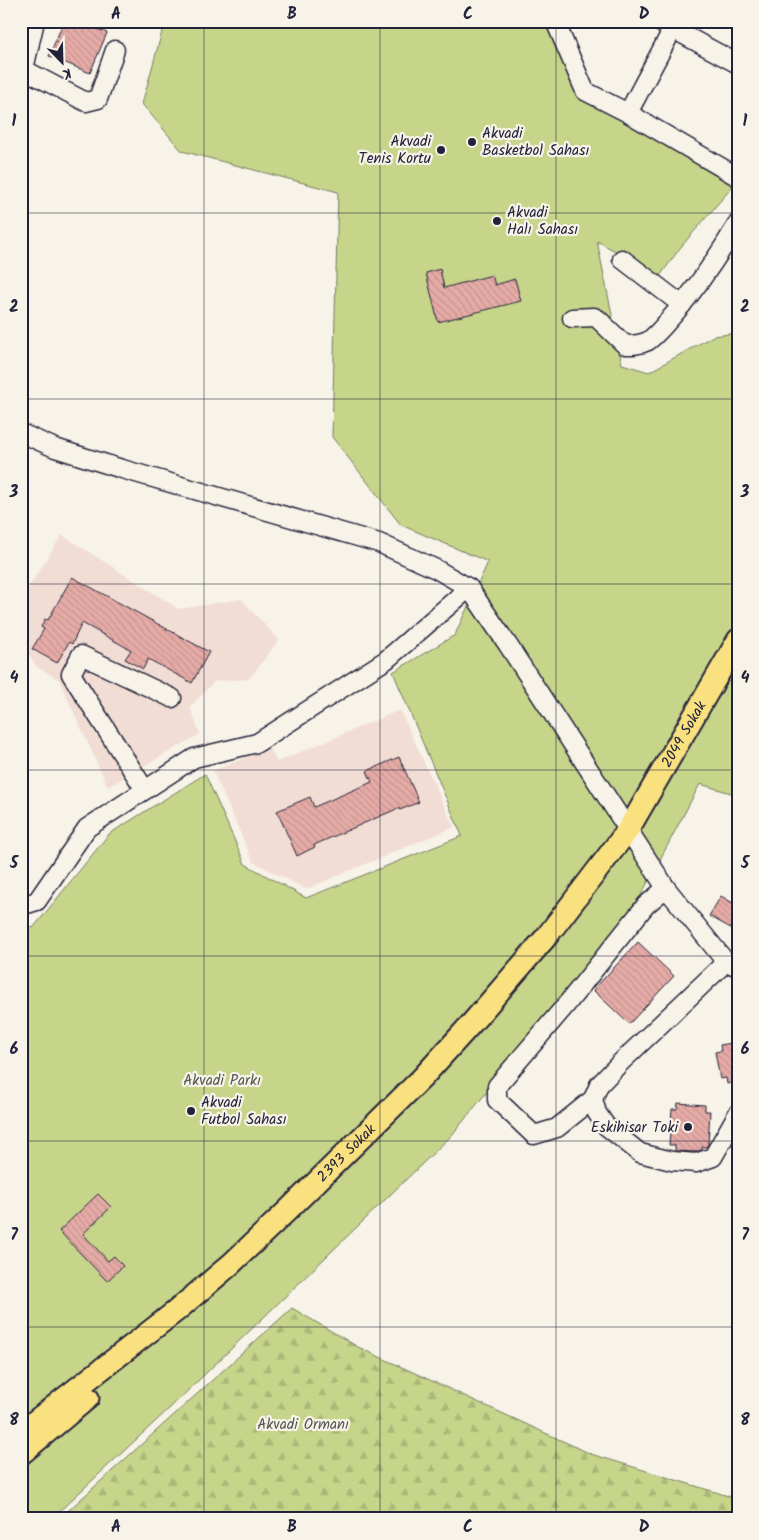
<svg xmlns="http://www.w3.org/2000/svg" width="759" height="1540" viewBox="0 0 759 1540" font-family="Kalam,sans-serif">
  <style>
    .built { fill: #f2ddd4 }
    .forest { fill: url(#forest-firs); stroke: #747c62 }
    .park { fill: #c6d58a; stroke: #747c62 }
    .building { fill: url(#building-back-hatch); stroke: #22223b }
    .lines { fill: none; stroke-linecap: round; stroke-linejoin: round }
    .minor-casing { stroke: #22223b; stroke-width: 21 }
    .major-casing { stroke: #22223b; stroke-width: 25 }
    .minor { stroke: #f7f3e8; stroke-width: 18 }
    .major { stroke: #fae180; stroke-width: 21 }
    .grid { fill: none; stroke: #22223b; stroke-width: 1; stroke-opacity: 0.55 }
    .poi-dot { fill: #22223b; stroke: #f7f3e8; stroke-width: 2 }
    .labels { text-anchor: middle; stroke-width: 4.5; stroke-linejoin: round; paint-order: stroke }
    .poi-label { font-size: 15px; fill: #22223b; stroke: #f7f3e8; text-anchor: start }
    .street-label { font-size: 15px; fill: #22223b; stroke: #f7f3e8 }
    .park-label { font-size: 15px; fill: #535853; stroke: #f7f3e8 }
    .neatline { fill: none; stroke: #22223b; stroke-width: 2 }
    .grid-label { font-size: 16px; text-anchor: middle; font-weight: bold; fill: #22223b }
  </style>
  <defs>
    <pattern id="forest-firs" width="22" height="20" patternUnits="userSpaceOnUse" patternTransform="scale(1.25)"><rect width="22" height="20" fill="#c6d58a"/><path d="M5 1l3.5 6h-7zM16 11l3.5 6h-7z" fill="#aab778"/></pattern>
    <pattern id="building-back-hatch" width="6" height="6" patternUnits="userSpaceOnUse" patternTransform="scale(1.25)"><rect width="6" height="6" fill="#e6aba6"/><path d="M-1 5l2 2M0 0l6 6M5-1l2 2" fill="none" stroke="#c59390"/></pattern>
  </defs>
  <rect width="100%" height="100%" fill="#f7f3e8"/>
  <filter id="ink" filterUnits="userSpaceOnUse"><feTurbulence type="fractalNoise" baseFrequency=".02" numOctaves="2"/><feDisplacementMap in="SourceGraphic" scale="10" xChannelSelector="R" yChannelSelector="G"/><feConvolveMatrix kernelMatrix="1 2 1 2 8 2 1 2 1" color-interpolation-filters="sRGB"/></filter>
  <g filter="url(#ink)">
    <g class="built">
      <path d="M 62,535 L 179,609 L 241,599 L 279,640 L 249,679 L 215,681 L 190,707 L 200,734 L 108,787 L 59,680 L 37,667 L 21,643 L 21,599 Z"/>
      <path d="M 400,710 L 454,827 L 306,889 L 253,862 L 213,771 L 269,748 L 277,762 Z"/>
    </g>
    <path class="forest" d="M 292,1308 L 358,1347 L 591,1454 L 738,1499 L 738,1519 L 59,1519 Z"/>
    <path class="park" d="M 165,21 L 546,21 L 577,93 L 733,186 L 680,248 L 660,276 L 597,241 L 622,364 L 649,372 L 713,336 L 738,333 L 738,795 L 700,784 L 631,914 L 452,1135 L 172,1406 L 51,1519 L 21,1519 L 21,930 L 34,927 L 109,834 L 205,774 L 245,864 L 306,898 L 462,836 L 393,672 L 455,635 L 488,562 L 401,525 L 332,437 L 338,192 L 182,151 L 142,104 Z"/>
    <g class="building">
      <path d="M 64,21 L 80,21 L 107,33 L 90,73 L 49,56 Z"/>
      <path d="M 440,269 L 444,288 L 492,275 L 495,285 L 515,279 L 521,301 L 438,322 L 426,273 Z"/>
      <path d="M 72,577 L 209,652 L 192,683 L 148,659 L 143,669 L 125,659 L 131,650 L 82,623 L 72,644 L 69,642 L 57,663 L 32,649 L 44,629 L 41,627 L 45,619 L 48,620 Z"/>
      <path d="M 399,757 L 419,802 L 400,810 L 399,808 L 314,845 L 315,847 L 297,856 L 277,811 L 310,797 L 314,807 L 372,782 L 367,771 Z"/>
      <path d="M 721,896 L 738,906 L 738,932 L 709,916 Z"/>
      <path d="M 638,942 L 674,976 L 629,1024 L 593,990 Z"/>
      <path d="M 738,1042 L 738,1081 L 727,1084 L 726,1078 L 720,1079 L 715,1052 L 721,1051 L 720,1045 Z"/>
      <path d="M 678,1103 L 705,1105 L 705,1111 L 710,1111 L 708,1144 L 706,1147 L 702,1147 L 702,1150 L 695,1152 L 675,1151 L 675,1145 L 669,1145 L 672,1109 L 677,1109 Z"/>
      <path d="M 98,1194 L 111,1207 L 83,1234 L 108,1261 L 114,1256 L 123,1266 L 107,1281 L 59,1231 Z"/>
    </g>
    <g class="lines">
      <defs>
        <g id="minor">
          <path d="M 555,21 L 585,91 L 628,113 L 738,177"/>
          <path d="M 658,21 L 738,64"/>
          <path d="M 21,68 L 86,102 L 98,99 L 115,50"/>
          <path d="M 24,69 L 35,21"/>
          <path d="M 628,113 L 677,21"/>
          <path d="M 622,259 L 682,305"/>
          <path d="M 572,318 L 594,317 L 598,319 L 625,345 C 633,345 640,345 648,341 C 658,334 667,322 675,313 C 699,285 719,255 738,223"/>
          <path d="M 21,433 L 55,448 L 122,469 L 379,543 L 436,569 L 469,588 L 508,645 L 666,888 L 726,962 L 738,967"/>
          <path d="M 145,790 L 71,674 L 81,655 L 172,698"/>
          <path d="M 21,906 L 37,901 L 87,828 L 194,758 L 257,743 L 386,660 L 469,588"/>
          <path d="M 726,962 L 620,1063 L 599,1085 L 593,1099 L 597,1113 L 606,1126 L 640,1153 L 672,1161 L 696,1163 L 713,1157 L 738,1113"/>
          <path d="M 593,1099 L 557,1128 L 534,1135 L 497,1100 L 497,1086 L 566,1005 L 646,905 L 666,888"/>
        </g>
        <g id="major">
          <path id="s1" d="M 21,1432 L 176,1311 L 231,1264 L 288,1210 L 422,1078 L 471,1024 L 547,936 L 628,830 L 738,640"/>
          <path d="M 21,1454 L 88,1398"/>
        </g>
      </defs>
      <use href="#minor" class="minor-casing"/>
      <use href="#major" class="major-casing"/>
      <use href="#minor" class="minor"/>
      <use href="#major" class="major"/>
    </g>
  </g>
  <path class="grid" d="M 204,21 L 204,1519M 380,21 L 380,1519M 556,21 L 556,1519M 21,213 L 738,213M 21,399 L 738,399M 21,584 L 738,584M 21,770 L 738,770M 21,956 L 738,956M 21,1141 L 738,1141M 21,1327 L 738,1327"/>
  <g class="poi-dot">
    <circle cx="472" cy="142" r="5"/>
    <circle cx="441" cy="150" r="5"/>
    <circle cx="497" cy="221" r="5"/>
    <circle cx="191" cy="1111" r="5"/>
    <circle cx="688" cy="1127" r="5"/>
  </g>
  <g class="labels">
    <g class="poi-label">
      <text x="482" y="138">Akvadi<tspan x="482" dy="17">Basketbol Sahası</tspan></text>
      <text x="431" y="146" text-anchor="end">Akvadi<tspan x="431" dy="17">Tenis Kortu</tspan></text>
      <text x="507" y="217">Akvadi<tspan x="507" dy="17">Halı Sahası</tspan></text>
      <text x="201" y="1107">Akvadi<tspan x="201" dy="17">Futbol Sahası</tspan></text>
      <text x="678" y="1132" text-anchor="end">Eskihisar Toki</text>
    </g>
    <g class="street-label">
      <text dy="5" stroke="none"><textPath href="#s1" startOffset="969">2049 Sokak</textPath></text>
      <text dy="5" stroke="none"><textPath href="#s1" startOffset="429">2393 Sokak</textPath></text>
    </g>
    <g class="park-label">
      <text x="222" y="1085">Akvadi Parkı</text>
      <text x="303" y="1429">Akvadi Ormanı</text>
    </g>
  </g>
  <rect width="759" height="1540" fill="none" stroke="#f7f3e8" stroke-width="55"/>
  <g transform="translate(62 62) rotate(157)" stroke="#f7f3e8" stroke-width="4" paint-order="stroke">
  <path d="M0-4L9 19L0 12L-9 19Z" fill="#22223b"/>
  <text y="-8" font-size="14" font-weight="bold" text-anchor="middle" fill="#22223b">K</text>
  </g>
  <rect x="28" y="28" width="704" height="1484" class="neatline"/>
  <g class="grid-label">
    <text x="116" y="19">A</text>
    <text x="292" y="19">B</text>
    <text x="468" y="19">C</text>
    <text x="644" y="19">D</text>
    <text x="14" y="126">1</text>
    <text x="745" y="126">1</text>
    <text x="14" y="312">2</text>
    <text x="745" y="312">2</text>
    <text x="14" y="497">3</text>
    <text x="745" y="497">3</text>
    <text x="14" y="683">4</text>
    <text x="745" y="683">4</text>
    <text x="14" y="868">5</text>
    <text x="745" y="868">5</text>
    <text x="14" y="1054">6</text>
    <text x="745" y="1054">6</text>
    <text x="14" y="1240">7</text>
    <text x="745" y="1240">7</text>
    <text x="14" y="1425">8</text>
    <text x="745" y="1425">8</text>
    <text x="116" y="1532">A</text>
    <text x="292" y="1532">B</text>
    <text x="468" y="1532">C</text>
    <text x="644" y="1532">D</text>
  </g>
</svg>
